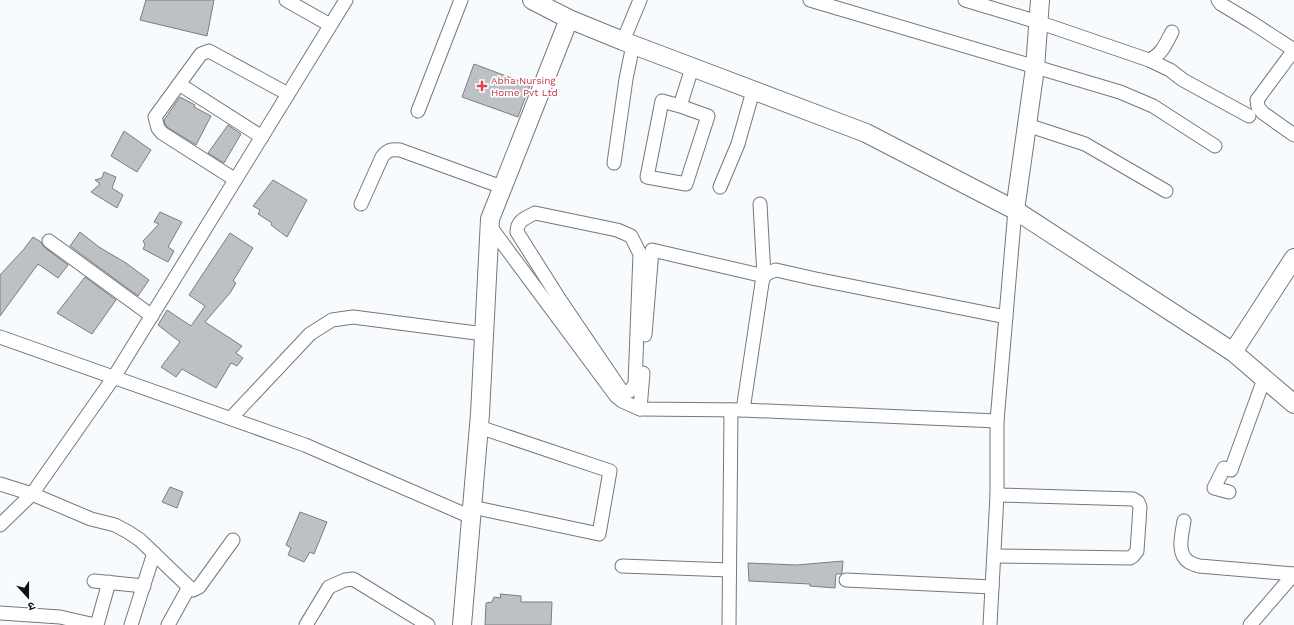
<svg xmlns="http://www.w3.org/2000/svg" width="1294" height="625" viewBox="0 0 1294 625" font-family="'Work Sans','Noto Sans Devanagari',sans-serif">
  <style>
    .building { fill: #bdc0c4; stroke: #7a7d81 }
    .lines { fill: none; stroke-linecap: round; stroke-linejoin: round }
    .street-casing { stroke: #75777b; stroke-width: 15 }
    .secondary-casing { stroke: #75777b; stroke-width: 20 }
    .street { stroke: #fff; stroke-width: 13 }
    .secondary { stroke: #fff; stroke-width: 18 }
    .health-dot { fill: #e0444e; stroke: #fff; stroke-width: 1.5 }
    .labels { text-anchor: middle; stroke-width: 3.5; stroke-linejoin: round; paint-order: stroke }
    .health-label { font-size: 10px; fill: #be3a42; stroke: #fff; text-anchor: start }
  </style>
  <rect width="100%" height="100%" fill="#f8fbfe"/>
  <g class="building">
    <path d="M 146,0 L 214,0 L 207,36 L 140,20 Z"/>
    <path d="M 474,64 L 530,85 L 518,117 L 462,97 Z"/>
    <path d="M 180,97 L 195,105 L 194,107 L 211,116 L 196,145 L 167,127 L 165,124 L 164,120 Z"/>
    <path d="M 228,125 L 241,134 L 224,163 L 208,153 Z"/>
    <path d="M 124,131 L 151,150 L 137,172 L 111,156 Z"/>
    <path d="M 104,172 L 116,177 L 112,188 L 123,195 L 117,208 L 91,192 L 100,184 L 95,180 L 102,178 Z"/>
    <path d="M 273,180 L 307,200 L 287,237 L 271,225 L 272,223 L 258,214 L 260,210 L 253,206 Z"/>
    <path d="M 160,212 L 182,222 L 168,247 L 174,251 L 168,262 L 143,249 L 145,245 L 143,241 L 159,224 L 154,222 Z"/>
    <path d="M 80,232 L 99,247 L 126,263 L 149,280 L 138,296 L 70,246 Z"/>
    <path d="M 230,233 L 253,248 L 233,281 L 236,283 L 230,293 L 205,322 L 242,346 L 236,353 L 243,358 L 237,366 L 231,363 L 216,388 L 182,369 L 176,377 L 161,367 L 180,342 L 158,325 L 167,310 L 191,326 L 205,306 L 189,295 Z"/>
    <path d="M 33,237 L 41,242 L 44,247 L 68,265 L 58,278 L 38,264 L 0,316 L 0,275 L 24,249 Z"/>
    <path d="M 85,277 L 116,300 L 92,334 L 57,313 Z"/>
    <path d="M 170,487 L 183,492 L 177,508 L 162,502 Z"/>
    <path d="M 300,512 L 327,522 L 314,554 L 310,552 L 304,562 L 288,555 L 291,548 L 286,545 Z"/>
    <path d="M 843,561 L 842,573 L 841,574 L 836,574 L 835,588 L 810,586 L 810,584 L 749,581 L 748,563 L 797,565 Z"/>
    <path d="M 500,594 L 521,596 L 521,602 L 552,602 L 551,625 L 485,625 L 486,603 L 492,602 L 494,597 L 501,598 Z"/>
  </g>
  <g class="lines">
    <defs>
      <g id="street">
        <path d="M 286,0 L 330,25"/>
        <path d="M 810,0 L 1120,92 L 1153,106 L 1215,146"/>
        <path d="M 965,0 L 1038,22 L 1149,60 C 1162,55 1166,43 1172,32"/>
        <path d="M 1218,0 L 1221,4 L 1251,22 L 1294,50"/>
        <path d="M 623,41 L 640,0"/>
        <path d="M 1294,50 L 1257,100 L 1258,107 L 1263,113 L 1294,135"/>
        <path d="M 1149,60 L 1170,70 L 1183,80 L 1249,116"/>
        <path d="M 179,84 L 262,137"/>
        <path d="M 680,106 L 662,101 L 647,177 L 686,184 L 708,116 L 680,106 L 692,68"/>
        <path d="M 418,111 L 461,0"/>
        <path d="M 1027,125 L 1085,144 L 1166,191"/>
        <path d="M 614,163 L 626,79 L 633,45"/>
        <path d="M 236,178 L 231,177 L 162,133 L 158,128 L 155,117 L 201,54 L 209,51 L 288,94"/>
        <path d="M 720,187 L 738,144 L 753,91"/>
        <path d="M 361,204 L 382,157 C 387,150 391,149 400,150 L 502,187"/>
        <path d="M 535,213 L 617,230 L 631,236 L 640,254 L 635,384 L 630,391 L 624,392 L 621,390 L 560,300 L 517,232 C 517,220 526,218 535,213 Z"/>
        <path d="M 489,225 L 616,396 L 622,401 L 640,409 L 743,410 L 997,421"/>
        <path d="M 49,241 L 152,316"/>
        <path d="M 645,335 L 652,250 L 764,276 L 760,204"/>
        <path d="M 0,337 L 305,445 L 471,517"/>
        <path d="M 640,409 L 643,373"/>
        <path d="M 743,410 L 762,283 L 764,276 L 770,272 L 776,270 L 816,279 L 1006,317"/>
        <path d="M 231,418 L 310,334 L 332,320 L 353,317 L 484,334"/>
        <path d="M 0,484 L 32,494 L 91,519 L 115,525 L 128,532 L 140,540 L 191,589 L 193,590 L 199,587 L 233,540"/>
        <path d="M 1229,492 L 1214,488 L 1224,468 L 1231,470 L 1264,379"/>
        <path d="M 472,507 L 599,534 L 610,471 L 479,427"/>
        <path d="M 1184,521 C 1182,534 1176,554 1189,562 C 1192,564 1196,565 1199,566 L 1294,574"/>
        <path d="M 0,525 L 32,494 L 114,377 L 346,0"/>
        <path d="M 994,556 L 1130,558 L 1133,556 L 1137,551 L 1140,507 L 1138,502 L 1133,499 L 997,495"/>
        <path d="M 622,566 L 729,570"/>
        <path d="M 846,580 L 992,587"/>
        <path d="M 94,581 L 144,586"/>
        <path d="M 0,613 L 60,617 L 95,625"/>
        <path d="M 97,625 L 109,582"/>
        <path d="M 131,625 L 154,553"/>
        <path d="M 168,625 L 189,587"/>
        <path d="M 306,625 L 329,587 L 345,580 L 353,579 L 428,625"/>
        <path d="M 729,625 L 731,410"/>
        <path d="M 990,625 L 997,495 L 997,421 L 1015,210"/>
        <path d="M 1250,625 L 1294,574"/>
      </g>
      <g id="secondary">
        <path d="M 532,0 L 569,19 L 623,41 L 866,133 L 1015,210 L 1233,352 L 1294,404"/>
        <path d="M 1015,210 L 1035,68 L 1040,0"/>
        <path d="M 1233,352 L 1294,258"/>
        <path d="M 462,625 L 480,414 L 490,219 L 569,19"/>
      </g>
    </defs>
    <use href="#street" class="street-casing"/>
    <use href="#secondary" class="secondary-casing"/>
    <use href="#street" class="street"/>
    <use href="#secondary" class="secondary"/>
  </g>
  <path class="health-dot" d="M480 80h4v4h4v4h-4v4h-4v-4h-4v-4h4z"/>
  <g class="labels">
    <g class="health-label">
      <text x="491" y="84">Abha Nursing<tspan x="491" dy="12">Home Pvt Ltd</tspan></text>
    </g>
  </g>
  <g transform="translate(28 597) rotate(159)" stroke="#ffffff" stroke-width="3" paint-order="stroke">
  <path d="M0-3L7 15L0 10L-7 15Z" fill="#0f1112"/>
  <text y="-6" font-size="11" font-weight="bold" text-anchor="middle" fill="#0f1112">उ</text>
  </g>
</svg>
